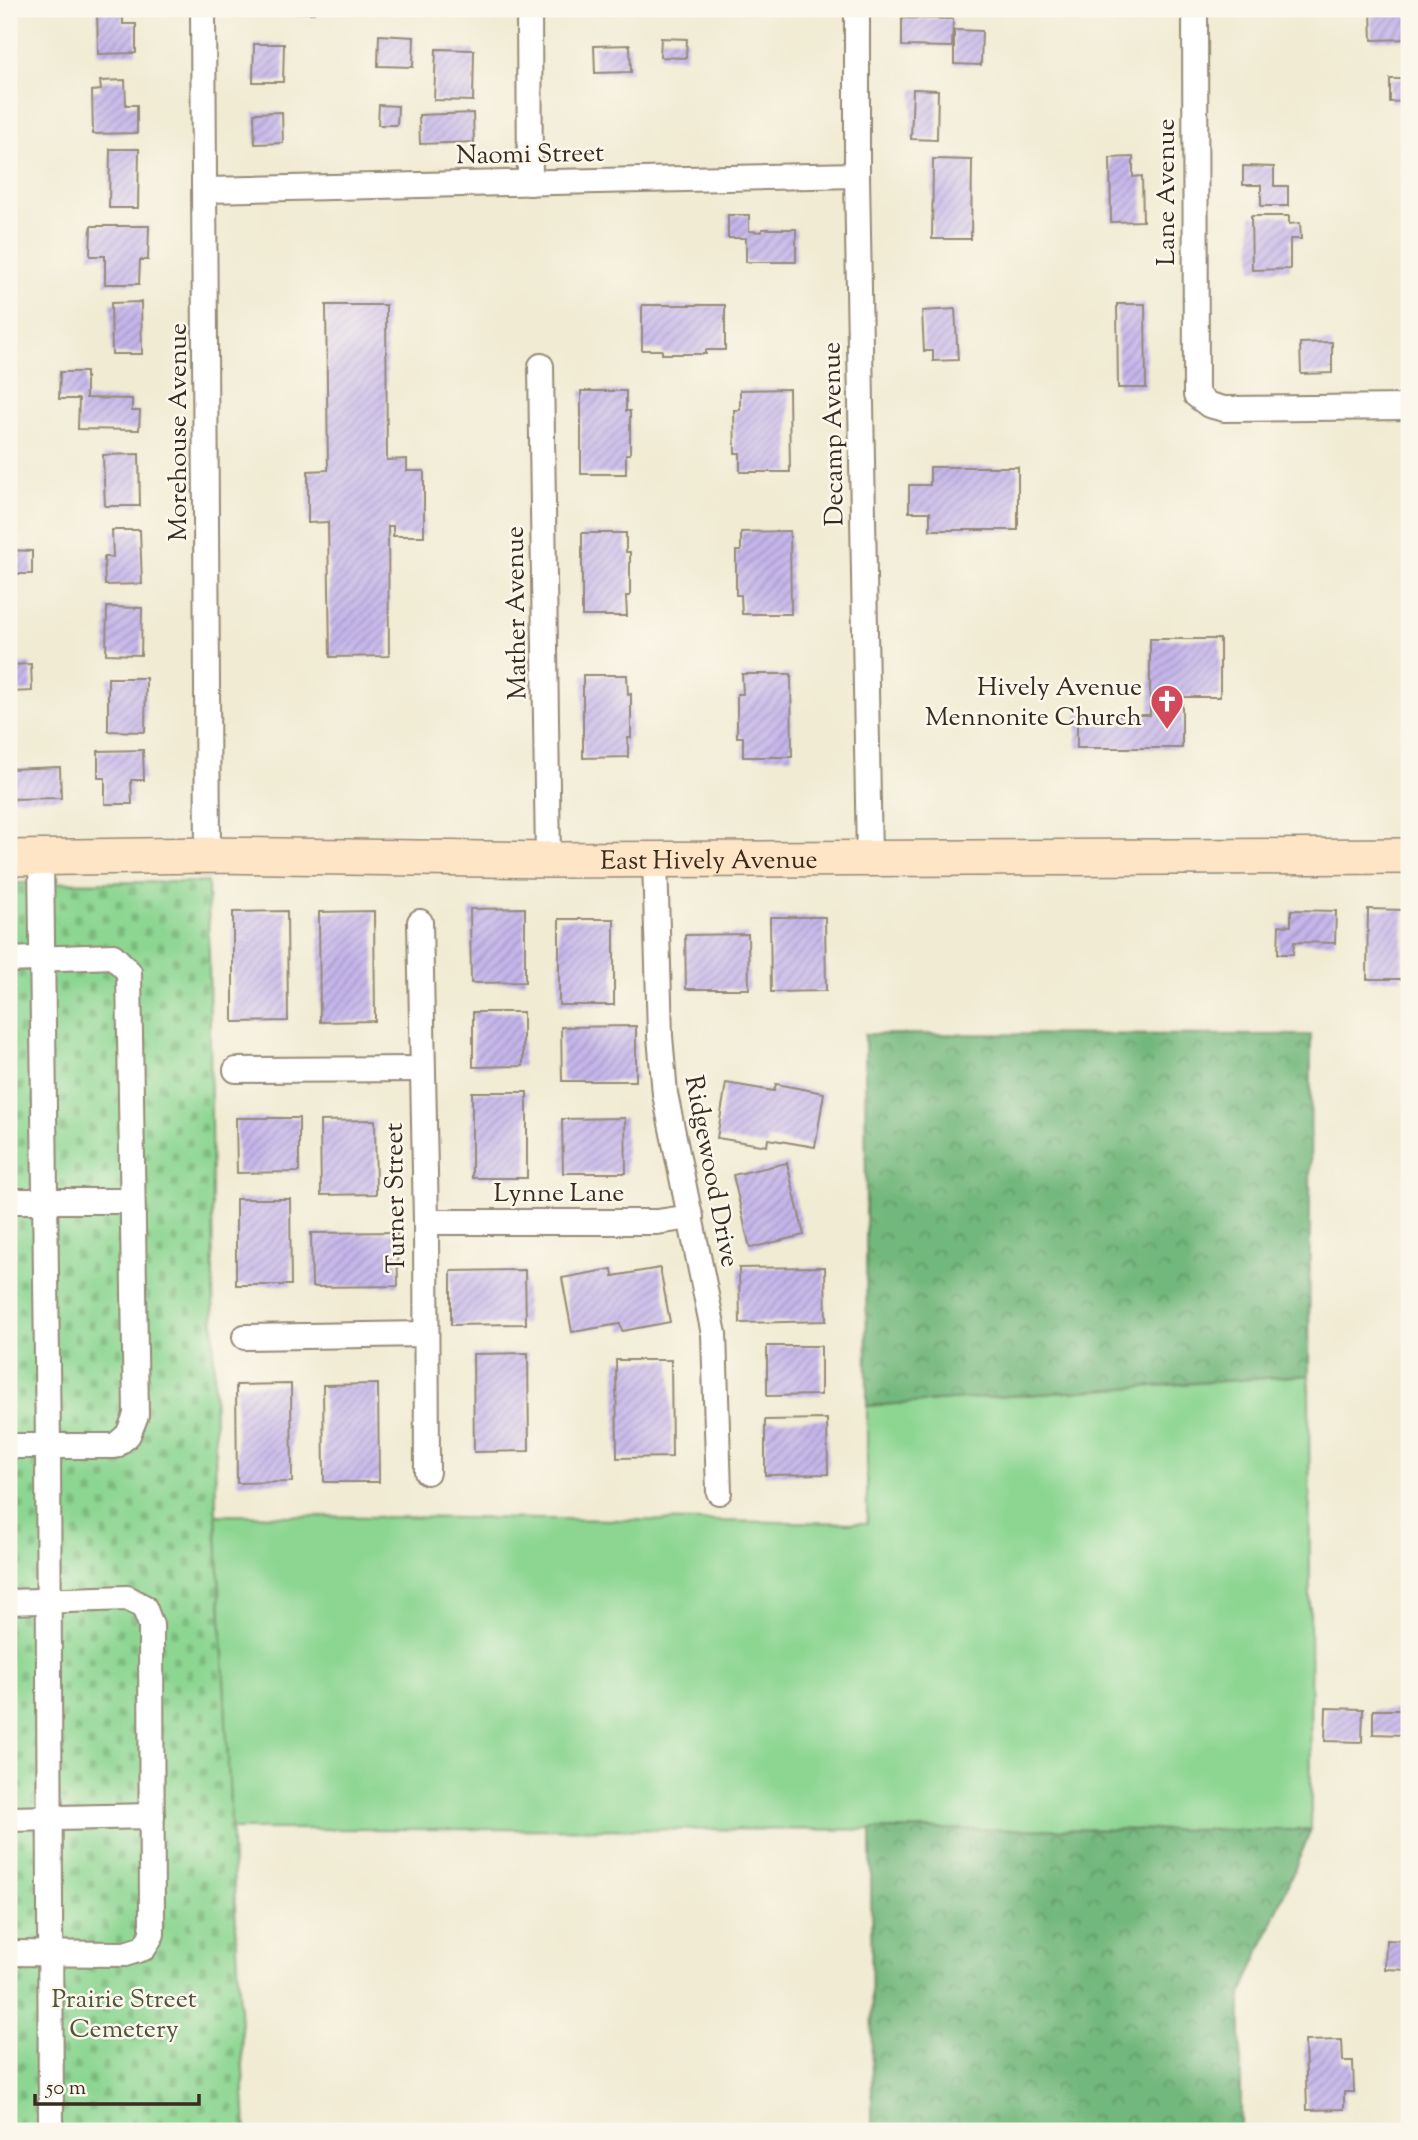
<svg xmlns="http://www.w3.org/2000/svg" width="1418" height="2140" viewBox="0 0 1418 2140" font-family="'Sorts Mill Goudy',serif">
  <style>
    .grass { fill: #8dd692; stroke: #648058; stroke-width: 2 }
    .forest { fill: url(#forest-crowns); stroke: #56704d; stroke-width: 2 }
    .cemetery { fill: url(#cemetery-stones); stroke: #648058; stroke-width: 2 }
    .building { fill: url(#building-hatch) }
    .lines { fill: none; stroke-linecap: round; stroke-linejoin: round }
    .street-casing { stroke: #968a78; stroke-width: 28 }
    .secondary-casing { stroke: #968a78; stroke-width: 38 }
    .street { stroke: #fff; stroke-width: 24 }
    .secondary { stroke: #fde5c5; stroke-width: 35 }
    .labels { text-anchor: middle; stroke-width: 5; stroke-linejoin: round; paint-order: stroke }
    .street-label { font-size: 26px; fill: #3b2a1e; stroke: #fbf7ec }
    .poi-label { font-size: 26px; fill: #3b2a1e; stroke: #fbf7ec; text-anchor: end }
    .park-label { font-size: 26px; fill: #50553b; stroke: #fbf7ec }
  </style>
  <defs>
    <pattern id="forest-crowns" width="20" height="18" patternUnits="userSpaceOnUse" patternTransform="scale(1.75)"><rect width="20" height="18" fill="#72b77c"/><path d="M2 6a3 3 0 1 1 6 0M12 15a3 3 0 1 1 6 0" fill="none" stroke="#5f9565"/></pattern>
    <pattern id="cemetery-stones" width="16" height="16" patternUnits="userSpaceOnUse" patternTransform="scale(1.75)"><rect width="16" height="16" fill="#8dd692"/><path d="M2 7V4a2 2 0 0 1 4 0v3zM10 15v-3a2 2 0 0 1 4 0v3z" fill="#7bb87d"/></pattern>
    <pattern id="building-hatch" width="6" height="6" patternUnits="userSpaceOnUse" patternTransform="scale(1.75)"><rect width="6" height="6" fill="#c5b6eb"/><path d="M-1 1l2-2M0 6l6-6M5 7l2-2" fill="none" stroke="#a194be"/></pattern>
  </defs>
  <rect width="100%" height="100%" fill="#fbf7ec"/>
  <filter id="ink" filterUnits="userSpaceOnUse"><feTurbulence type="fractalNoise" baseFrequency=".0143" numOctaves="2"/><feDisplacementMap in="SourceGraphic" scale="14" xChannelSelector="R" yChannelSelector="G"/><feConvolveMatrix kernelMatrix="1 2 1 2 8 2 1 2 1" color-interpolation-filters="sRGB"/></filter>
  <filter id="wash" filterUnits="userSpaceOnUse"><feTurbulence type="fractalNoise" baseFrequency=".00686" numOctaves="4" result="noise"/><feDisplacementMap in="SourceGraphic" scale="28" xChannelSelector="R" yChannelSelector="G"/><feGaussianBlur stdDeviation="1.57" result="paint"/><feColorMatrix in="noise" values="0 0 0 0 0 0 0 0 0 0 0 0 0 0 0 0 0 1.4 0 .05"/><feComposite in="paint" operator="in"/></filter>
  <g filter="url(#wash)">
    <rect width="100%" height="100%" fill="#f1ebd3"/>
    <path class="grass" d="M 1309,1375 L 1311,1830 L 231,1829 L 216,1515 L 867,1523 L 867,1406 Z"/>
    <g class="forest">
      <path d="M 865,1034 L 1311,1035 L 1309,1375 L 867,1406 Z"/>
      <path d="M 871,1829 L 1311,1830 L 1241,1996 L 1241,2131 L 872,2131 Z"/>
    </g>
    <path class="cemetery" d="M 208,882 L 216,1515 L 246,2131 L 9,2131 L 9,883 Z"/>
    <g id="blocks">
      <g class="building">
        <path d="M 97,9 L 123,9 L 123,24 L 136,24 L 136,53 L 98,54 Z"/>
        <path d="M 269,9 L 315,9 L 314,13 L 269,12 Z"/>
        <path d="M 1406,9 L 1409,9 L 1409,39 L 1372,40 L 1371,11 Z"/>
        <path d="M 902,18 L 953,19 L 952,47 L 902,46 Z"/>
        <path d="M 954,30 L 982,31 L 981,65 L 954,64 Z"/>
        <path d="M 379,35 L 414,37 L 413,67 L 378,66 Z"/>
        <path d="M 661,38 L 687,39 L 686,58 L 660,57 Z"/>
        <path d="M 254,44 L 284,44 L 283,82 L 253,82 Z"/>
        <path d="M 630,45 L 631,72 L 595,73 L 594,46 Z"/>
        <path d="M 436,49 L 474,50 L 473,101 L 434,100 Z"/>
        <path d="M 1390,79 L 1409,79 L 1409,101 L 1390,102 Z"/>
        <path d="M 125,80 L 126,105 L 137,105 L 137,133 L 93,134 L 92,91 L 101,90 L 100,81 Z"/>
        <path d="M 913,89 L 938,90 L 937,140 L 911,139 Z"/>
        <path d="M 379,105 L 398,106 L 397,125 L 378,125 Z"/>
        <path d="M 282,112 L 283,143 L 255,144 L 254,113 Z"/>
        <path d="M 473,113 L 474,142 L 420,144 L 419,115 Z"/>
        <path d="M 110,149 L 139,149 L 138,208 L 109,208 Z"/>
        <path d="M 1133,157 L 1133,177 L 1142,176 L 1143,221 L 1111,222 L 1110,158 Z"/>
        <path d="M 933,159 L 972,160 L 971,239 L 932,239 Z"/>
        <path d="M 1243,166 L 1274,167 L 1274,186 L 1288,186 L 1288,206 L 1261,206 L 1261,185 L 1243,185 Z"/>
        <path d="M 728,215 L 749,215 L 749,231 L 762,232 L 762,229 L 796,229 L 796,262 L 746,262 L 746,238 L 728,238 Z"/>
        <path d="M 1251,216 L 1289,216 L 1289,224 L 1300,223 L 1301,239 L 1290,239 L 1290,269 L 1252,270 Z"/>
        <path d="M 91,226 L 149,226 L 148,260 L 140,260 L 139,284 L 105,284 L 105,256 L 90,256 Z"/>
        <path d="M 141,302 L 142,354 L 112,354 L 111,303 Z"/>
        <path d="M 1117,304 L 1145,304 L 1146,388 L 1118,388 Z"/>
        <path d="M 326,305 L 386,305 L 387,460 L 407,459 L 407,471 L 424,471 L 424,536 L 393,536 L 393,526 L 388,526 L 389,656 L 330,657 L 328,522 L 308,523 L 308,471 L 328,470 Z"/>
        <path d="M 642,305 L 725,305 L 725,350 L 706,350 L 706,354 L 662,354 L 662,350 L 642,350 Z"/>
        <path d="M 955,309 L 958,360 L 933,361 L 933,351 L 924,351 L 922,311 Z"/>
        <path d="M 1332,342 L 1332,373 L 1301,374 L 1300,343 Z"/>
        <path d="M 60,372 L 86,372 L 86,398 L 132,399 L 132,411 L 140,411 L 139,430 L 78,429 L 79,399 L 59,399 Z"/>
        <path d="M 789,389 L 790,472 L 740,472 L 740,453 L 735,453 L 734,410 L 740,410 L 740,390 Z"/>
        <path d="M 581,391 L 626,391 L 626,411 L 630,411 L 630,454 L 626,454 L 626,474 L 581,474 Z"/>
        <path d="M 139,454 L 140,506 L 105,506 L 103,455 Z"/>
        <path d="M 930,467 L 1018,467 L 1018,530 L 930,530 L 930,512 L 909,512 L 909,485 L 930,485 Z"/>
        <path d="M 112,530 L 140,530 L 142,584 L 105,585 L 104,557 L 113,557 Z"/>
        <path d="M 790,531 L 791,614 L 742,614 L 741,595 L 736,595 L 736,551 L 741,551 L 741,532 Z"/>
        <path d="M 582,533 L 626,533 L 626,552 L 630,552 L 630,596 L 626,596 L 627,616 L 582,616 Z"/>
        <path d="M 9,550 L 32,551 L 32,574 L 9,574 Z"/>
        <path d="M 107,607 L 142,608 L 141,655 L 106,654 Z"/>
        <path d="M 1150,639 L 1220,639 L 1220,697 L 1182,697 L 1182,748 L 1077,748 L 1077,715 L 1150,715 Z"/>
        <path d="M 31,664 L 32,691 L 9,692 L 9,665 Z"/>
        <path d="M 742,674 L 791,674 L 792,757 L 743,757 L 743,737 L 737,737 L 737,694 L 743,694 Z"/>
        <path d="M 583,675 L 627,675 L 628,695 L 631,694 L 631,738 L 628,738 L 628,757 L 583,758 Z"/>
        <path d="M 108,678 L 146,678 L 145,732 L 108,731 Z"/>
        <path d="M 143,750 L 144,780 L 131,780 L 132,804 L 105,804 L 105,778 L 98,778 L 98,751 Z"/>
        <path d="M 60,767 L 61,798 L 9,799 L 9,769 Z"/>
        <path d="M 525,908 L 525,982 L 471,983 L 470,909 Z"/>
        <path d="M 1368,909 L 1404,910 L 1402,979 L 1367,979 Z"/>
        <path d="M 1291,910 L 1336,911 L 1335,943 L 1294,942 L 1293,954 L 1278,954 L 1279,925 L 1291,926 Z"/>
        <path d="M 287,911 L 288,1021 L 233,1022 L 233,912 Z"/>
        <path d="M 374,911 L 375,1021 L 320,1022 L 319,912 Z"/>
        <path d="M 770,917 L 825,917 L 826,991 L 771,992 Z"/>
        <rect x="559" y="919" width="55" height="86"/>
        <path d="M 748,934 L 749,989 L 686,989 L 685,935 Z"/>
        <path d="M 473,1012 L 523,1012 L 523,1066 L 473,1067 Z"/>
        <path d="M 636,1026 L 636,1081 L 562,1081 L 561,1027 Z"/>
        <path d="M 726,1083 L 774,1091 L 776,1084 L 824,1093 L 815,1147 L 768,1139 L 767,1146 L 717,1138 Z"/>
        <rect x="472" y="1092" width="55" height="86"/>
        <path d="M 236,1118 L 299,1118 L 299,1172 L 237,1173 Z"/>
        <path d="M 625,1118 L 626,1173 L 563,1173 L 562,1119 Z"/>
        <path d="M 375,1120 L 376,1194 L 321,1195 L 320,1121 Z"/>
        <path d="M 787,1163 L 804,1235 L 750,1248 L 733,1175 Z"/>
        <path d="M 236,1199 L 290,1199 L 291,1285 L 236,1285 Z"/>
        <path d="M 397,1232 L 398,1286 L 312,1287 L 311,1233 Z"/>
        <path d="M 825,1267 L 826,1321 L 740,1323 L 739,1268 Z"/>
        <path d="M 660,1268 L 670,1322 L 622,1331 L 620,1324 L 572,1332 L 562,1278 L 612,1269 L 613,1276 Z"/>
        <path d="M 525,1270 L 526,1324 L 451,1325 L 451,1271 Z"/>
        <path d="M 767,1346 L 821,1346 L 821,1395 L 767,1396 Z"/>
        <path d="M 528,1353 L 529,1451 L 474,1452 L 473,1354 Z"/>
        <path d="M 616,1360 L 671,1360 L 672,1457 L 617,1458 Z"/>
        <path d="M 291,1384 L 292,1482 L 237,1483 L 236,1385 Z"/>
        <path d="M 378,1384 L 379,1482 L 324,1482 L 323,1385 Z"/>
        <path d="M 827,1419 L 828,1474 L 765,1475 L 765,1420 Z"/>
        <path d="M 1326,1708 L 1363,1709 L 1362,1742 L 1325,1741 Z"/>
        <path d="M 1373,1710 L 1404,1710 L 1404,1735 L 1373,1734 Z"/>
        <path d="M 1386,1940 L 1409,1941 L 1409,1970 L 1385,1969 Z"/>
        <path d="M 1342,2040 L 1343,2061 L 1353,2061 L 1354,2092 L 1344,2092 L 1344,2109 L 1307,2110 L 1305,2041 Z"/>
      </g>
    </g>
  </g>
  <g filter="url(#ink)">
    <use href="#blocks" fill-opacity="0" stroke="#968a78" stroke-width="2"/>
    <g class="lines">
      <defs>
        <g id="street">
          <path d="M 203,9 L 208,855"/>
          <path d="M 529,9 L 530,183"/>
          <path d="M 857,9 L 857,175 L 869,859"/>
          <path d="M 1195,9 L 1196,395 L 1209,405 L 1224,409 L 1409,407"/>
          <path d="M 205,190 L 857,175"/>
          <path d="M 541,366 L 548,860"/>
          <path d="M 41,856 L 48,1446 L 51,2131"/>
          <path d="M 655,859 L 660,1036 L 665,1094 L 714,1334 L 719,1492"/>
          <path d="M 420,922 L 426,1222 L 427,1472"/>
          <path d="M 9,960 L 113,956 L 129,972 L 136,1415 L 128,1435 L 115,1446 L 9,1446"/>
          <path d="M 236,1070 L 422,1069"/>
          <path d="M 9,1201 L 132,1201"/>
          <path d="M 426,1222 L 657,1222 L 691,1217"/>
          <path d="M 245,1337 L 425,1334"/>
          <path d="M 9,1602 L 127,1598 L 144,1607 L 151,1625 L 152,1934 L 144,1948 L 125,1954 L 9,1953"/>
          <path d="M 9,1819 L 152,1816"/>
        </g>
        <g id="secondary">
          <path id="s1" d="M 9,858 L 208,855 L 548,860 L 1409,856"/>
        </g>
      </defs>
      <use href="#street" class="street-casing"/>
      <use href="#secondary" class="secondary-casing"/>
      <use href="#street" class="street"/>
      <use href="#secondary" class="secondary"/>
    </g>
  </g>
  <defs>
    <symbol id="church-pin" viewBox="-11 -11 22 30"><path d="M0 17L-7.5 6A9.5 9.5 0 1 1 7.5 6Z" fill="#d1495b" stroke="#fbf7ec"/><path d="M-1.2-6h2.4v3.5h3.3v2.4h-3.3V6h-2.4V-.1h-3.3v-2.4h3.3Z" fill="#fff"/></symbol>
  </defs>
  <g fill-rule="evenodd">
    <use href="#church-pin" x="1148" y="682" width="38" height="52"/>
  </g>
  <g class="labels">
    <g class="street-label">
      <text transform="translate(530 153) rotate(-1)" y="9">Naomi Street</text>
      <text transform="translate(1165 192) rotate(-90)" y="9">Lane Avenue</text>
      <text transform="translate(177 432) rotate(-90)" y="9">Morehouse Avenue</text>
      <text transform="translate(832 434) rotate(-91)" y="9">Decamp Avenue</text>
      <text transform="translate(515 613) rotate(-91)" y="9">Mather Avenue</text>
      <text dy="9" stroke="none"><textPath href="#s1" startOffset="700">East Hively Avenue</textPath></text>
      <text transform="translate(713 1171) rotate(79)" y="9">Ridgewood Drive</text>
      <text x="559" y="1201">Lynne Lane</text>
      <text transform="translate(394 1198) rotate(-91)" y="9">Turner Street</text>
    </g>
    <g class="poi-label">
      <text x="1142" y="695">Hively Avenue<tspan x="1142" dy="30">Mennonite Church</tspan></text>
    </g>
    <g class="park-label">
      <text x="124" y="2007">Prairie Street<tspan x="124" dy="30">Cemetery</tspan></text>
    </g>
  </g>
  <rect width="1418" height="2140" fill="none" stroke="#fbf7ec" stroke-width="35"/>
  <path d="M35 2094v10h164v-10" fill="none" stroke="#3b2a1e" stroke-width="3.5"/>
  <text x="46" y="2094" font-size="21" fill="#3b2a1e" stroke="#fbf7ec" stroke-width="5" paint-order="stroke">50 m</text>
</svg>
